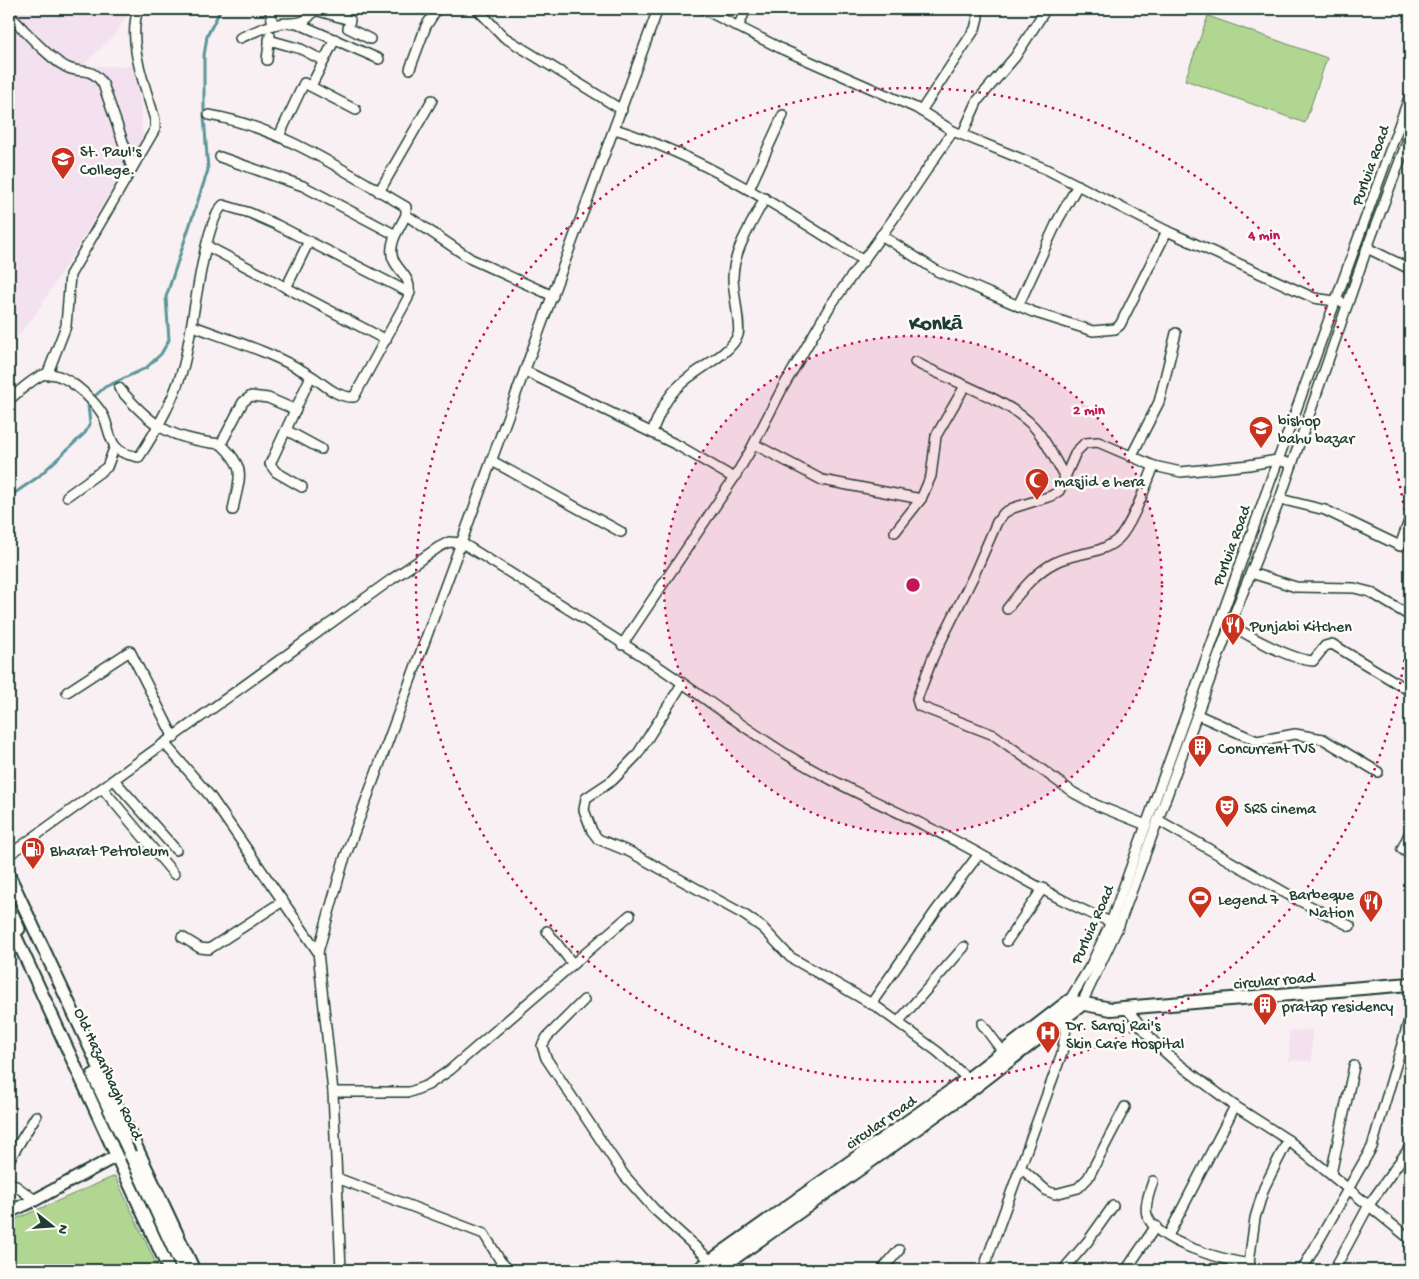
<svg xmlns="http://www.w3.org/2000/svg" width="1419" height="1279" viewBox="0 0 1419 1279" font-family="'Gochi Hand',sans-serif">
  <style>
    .built { fill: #f4e1f0 }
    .green { fill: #b1d692; stroke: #688a63 }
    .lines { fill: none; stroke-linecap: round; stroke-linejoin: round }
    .stream { stroke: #5a9698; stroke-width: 3 }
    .street-casing { stroke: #1f3d34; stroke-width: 12 }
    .secondary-casing { stroke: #1f3d34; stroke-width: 15 }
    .primary-casing { stroke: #1f3d34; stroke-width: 16 }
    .street { stroke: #fdfcf7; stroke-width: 9 }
    .secondary { stroke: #fdfcf7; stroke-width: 11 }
    .primary { stroke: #fdfcf7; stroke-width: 12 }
    .secondary-bridge-casing { stroke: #1f3d34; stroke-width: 15; stroke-linecap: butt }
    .secondary-bridge { stroke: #fdfcf7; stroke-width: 11 }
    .ring { fill: none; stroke: #c2185b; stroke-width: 2.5; stroke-dasharray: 2.5 5 }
    .labels { text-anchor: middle; stroke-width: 5; stroke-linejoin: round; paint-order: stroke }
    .poi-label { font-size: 16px; fill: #1f3d34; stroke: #fdfcf7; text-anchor: start }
    .street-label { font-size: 16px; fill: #1f3d34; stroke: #fdfcf7 }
    .district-label { font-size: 21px; font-weight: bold; fill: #1f3d34; stroke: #fdfcf7 }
    .centre { fill: #c2185b; stroke: #fdfcf7; stroke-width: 2.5 }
    .ring-label { font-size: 15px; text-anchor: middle; font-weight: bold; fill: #c2185b; stroke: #fdfcf7; stroke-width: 5; stroke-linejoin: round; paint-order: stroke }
  </style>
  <rect width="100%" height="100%" fill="#f9f0f4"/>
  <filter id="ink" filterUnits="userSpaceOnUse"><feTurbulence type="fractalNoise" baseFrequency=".02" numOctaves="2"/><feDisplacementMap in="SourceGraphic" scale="10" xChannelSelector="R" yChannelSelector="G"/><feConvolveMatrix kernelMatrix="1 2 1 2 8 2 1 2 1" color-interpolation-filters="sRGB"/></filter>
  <g filter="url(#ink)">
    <g class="built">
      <path d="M 9,9 L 130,9 L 116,34 L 82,66 L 138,66 L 143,140 L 37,312 L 9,348 Z"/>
      <path d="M 1312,1030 L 1312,1062 L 1294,1060 L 1289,1062 L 1289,1031 Z"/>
    </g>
    <g class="green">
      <path d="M 1208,16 L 1327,58 L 1305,123 L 1185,80 Z"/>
      <path d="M 115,1176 L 159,1270 L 9,1270 L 9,1222 Z"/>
    </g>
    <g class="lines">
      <g class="stream">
        <path d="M 96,395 L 105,387 L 146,368 L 161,354 L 169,340 L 166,297 L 208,170 L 204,116 L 204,56 L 207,36 L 221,9"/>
        <path d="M 9,497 L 38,477 L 85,433 L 90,424 L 88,405"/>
      </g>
      <defs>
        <g id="street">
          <path d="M 270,9 L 273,25"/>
          <path d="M 477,9 L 504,37 L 622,110"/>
          <path d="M 703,9 L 784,50 L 916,108 L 953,131 L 1046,169 L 1167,231 L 1314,298 L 1341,302"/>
          <path d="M 315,10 L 350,20 L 348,28 L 370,39"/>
          <path d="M 9,15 C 25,30 47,57 66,67 C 82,75 90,65 103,84 L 132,168"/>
          <path d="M 299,24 L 379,59"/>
          <path d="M 738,27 L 746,9"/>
          <path d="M 240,38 C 252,33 265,26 278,24 C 295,21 303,28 315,9"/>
          <path d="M 269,40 L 301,49 L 324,61"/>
          <path d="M 267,60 L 270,35"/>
          <path d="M 410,69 L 426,26 L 437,9"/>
          <path d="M 311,86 L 335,39"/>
          <path d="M 921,111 L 975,29 L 978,17 L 976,9"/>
          <path d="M 209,115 C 280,127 344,171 406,207 L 406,215 L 395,236"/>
          <path d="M 615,129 C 704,157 786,211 864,261"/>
          <path d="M 963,133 L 978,100 L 1015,57 L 1046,9"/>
          <path d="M 279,136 L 304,83 L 356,110"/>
          <path d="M 749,189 L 783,115"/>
          <path d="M 379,192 L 432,100"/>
          <path d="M 406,215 L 471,259 L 553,296"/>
          <path d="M 881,235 L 937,271 L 1033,312 L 1093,331 L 1115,329 L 1120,325 L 1167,231"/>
          <path d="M 207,246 L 386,340"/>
          <path d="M 1367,248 L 1410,269"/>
          <path d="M 286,288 L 309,241"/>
          <path d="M 1018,306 L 1058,220 L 1078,185"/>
          <path d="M 193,326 C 234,341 277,354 313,377 C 326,386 338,398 354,397 L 408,298 C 416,268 381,271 395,236 L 392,233 L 303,186 L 220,157"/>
          <path d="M 915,362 C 950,381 1008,399 1034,427 C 1047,441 1055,461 1065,477"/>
          <path d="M 525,371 L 679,446 L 734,478 L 749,453 L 782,389 L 830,306 L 894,218 L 953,131"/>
          <path d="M 47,375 L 66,326 L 70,275 L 155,129 L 155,120 C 145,84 127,45 138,9"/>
          <path d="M 119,388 C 152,427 171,439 221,444 L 243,402 L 251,396 L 268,398 L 296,410"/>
          <path d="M 9,400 C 18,392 29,382 40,376 C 61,366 95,400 104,417 C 108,426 109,438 115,446 C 121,454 130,455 139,457 C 157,430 174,398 183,368 C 193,334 202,225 223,205 L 250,213 L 277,225 L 410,293"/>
          <path d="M 286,430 L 321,449"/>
          <path d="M 652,432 C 659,414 666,397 681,384 C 696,369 730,355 738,335 C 741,327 733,291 733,278 C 733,250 753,222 765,198"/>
          <path d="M 221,444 C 248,470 239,477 233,510"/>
          <path d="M 754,444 L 822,480 L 921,499"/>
          <path d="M 1131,457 L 1159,402 L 1176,333"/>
          <path d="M 492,461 L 621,532"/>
          <path d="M 302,487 L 276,472 L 270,464 L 311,376"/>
          <path d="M 67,496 L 107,467 L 115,446"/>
          <path d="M 1280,499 L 1325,510 L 1400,546 L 1410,518"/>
          <path d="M 895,532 L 921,499 L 931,476 L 936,436 L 965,386"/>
          <path d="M 1251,573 L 1296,587 L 1354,588 L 1370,592 L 1410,616"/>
          <path d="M 1007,609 C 1020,592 1035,572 1056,562 C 1076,552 1102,555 1119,538 C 1132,525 1146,485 1154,466"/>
          <path d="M 1226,622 C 1247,635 1289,659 1313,661 L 1325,646 L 1332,644 L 1410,691"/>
          <path d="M 622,645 L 734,478"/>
          <path d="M 682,684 L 637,755 L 613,780 L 586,798 L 584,810 L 592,831 L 598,839 L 630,852 L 743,914 L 763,928 L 790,957 L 877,1007 L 938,1052 L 968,1079"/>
          <path d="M 67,692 L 130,651 L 174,738"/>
          <path d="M 1198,715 L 1257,741 L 1295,734 L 1323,739 L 1378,772"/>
          <path d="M 165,744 L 210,796 L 318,952"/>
          <path d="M 115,781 L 176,850"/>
          <path d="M 103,789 L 174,874"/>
          <path d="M 1158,820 L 1296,899 L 1350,926"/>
          <path d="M 1146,825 L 1096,805 L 1074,793 L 994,735 L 919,706 L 917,699 L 933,657 L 973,577 L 997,522 L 1004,513 L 1013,508 L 1051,496 L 1059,491 L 1076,452 L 1085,443 L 1098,442 L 1154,466 L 1181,472 L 1249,465 L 1277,460 L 1292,464"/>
          <path d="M 1410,832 L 1402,849 L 1410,855"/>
          <path d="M 9,855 L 392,579 L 439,547 L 449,542 L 462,543 C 525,582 588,621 650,661 C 696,691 739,725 786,754 C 842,789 904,813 963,845 C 1014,872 1064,905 1119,925"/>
          <path d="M 547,931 L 572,963"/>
          <path d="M 182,937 L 200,948 L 209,949 L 283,901"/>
          <path d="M 1007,941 L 1043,888"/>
          <path d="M 584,1000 L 547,1037 L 542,1046 L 546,1058 L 624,1175 L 654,1209 L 711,1261"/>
          <path d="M 1069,1001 L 1091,965 L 1111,922 L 1410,95"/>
          <path d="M 871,1004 L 935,912 L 979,854"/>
          <path d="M 1081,1005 L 1119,925 L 1230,625 L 1280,499 L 1367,248 L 1410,134"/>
          <path d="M 1126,1008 L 1155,1043 L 1176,1062 L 1235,1106 L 1288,1140 L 1410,1239"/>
          <path d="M 898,1022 L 964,947"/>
          <path d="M 982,1024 L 1003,1052"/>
          <path d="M 333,1092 L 410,1092 L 428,1085 L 450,1070 L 630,915"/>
          <path d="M 9,1160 L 36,1116"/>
          <path d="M 1021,1168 L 1047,1191 L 1055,1194 L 1078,1188 L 1088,1178 L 1125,1107"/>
          <path d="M 1331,1174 L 1354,1066"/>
          <path d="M 337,1178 L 484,1234 L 501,1262 L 509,1270"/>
          <path d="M 9,1181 L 35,1200"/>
          <path d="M 1153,1181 C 1150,1191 1144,1205 1147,1215 C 1156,1243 1225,1260 1250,1264"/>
          <path d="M 1168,1236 L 1235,1106"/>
          <path d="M 341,1270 L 333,1092 L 318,952 L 343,863 L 658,9"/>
          <path d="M 882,1270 L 899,1250"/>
          <path d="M 983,1270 L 1062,1053 L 1068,1016"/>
          <path d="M 1063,1270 L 1088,1241 L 1113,1206"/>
          <path d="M 1126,1270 L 1156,1226"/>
          <path d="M 1248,1270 L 1255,1218 L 1264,1188 L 1288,1140"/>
          <path d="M 1302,1270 L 1372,1147 L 1410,1017"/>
          <path d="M 1334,1270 L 1369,1205 L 1410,1147"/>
        </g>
        <g id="secondary">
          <path d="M 9,875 L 194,1270"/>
          <path d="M 9,906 L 19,929"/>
          <path d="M 9,922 L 169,1270"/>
          <path d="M 93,1075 L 124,1141"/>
          <path d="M 130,1154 L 183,1270"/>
          <path d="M 9,1212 L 35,1200 L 122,1153"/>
        </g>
        <g id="primary">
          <path d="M 698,1270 L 968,1079 L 1069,1001 L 1111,1009 L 1410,984"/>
          <path d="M 717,1270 L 976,1086 L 1081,1005"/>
        </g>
      </defs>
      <use href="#street" class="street-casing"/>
      <use href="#secondary" class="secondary-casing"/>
      <use href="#primary" class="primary-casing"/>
      <use href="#street" class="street"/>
      <use href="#secondary" class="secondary"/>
      <use href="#primary" class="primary"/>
      <defs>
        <path id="secondary-bridge" d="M 124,1141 L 130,1154"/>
      </defs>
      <use href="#secondary-bridge" class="secondary-bridge-casing"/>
      <use href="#secondary-bridge" class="secondary-bridge"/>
    </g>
  </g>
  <circle cx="913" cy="585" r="249" fill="#c2185b" fill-opacity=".12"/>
  <g class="ring">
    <circle cx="913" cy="585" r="249"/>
    <circle cx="913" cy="585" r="497"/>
  </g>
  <defs>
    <symbol id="university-pin" viewBox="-11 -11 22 30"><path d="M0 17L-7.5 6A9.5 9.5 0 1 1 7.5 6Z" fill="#c8321e" stroke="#fdfcf7"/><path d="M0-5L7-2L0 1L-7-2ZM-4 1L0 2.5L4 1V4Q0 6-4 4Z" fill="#fff"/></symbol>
    <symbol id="school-pin" viewBox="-11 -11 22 30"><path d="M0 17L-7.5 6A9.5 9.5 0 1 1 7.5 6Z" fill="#c8321e" stroke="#fdfcf7"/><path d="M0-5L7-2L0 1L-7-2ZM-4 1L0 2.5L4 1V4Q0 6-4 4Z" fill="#fff"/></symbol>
    <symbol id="mosque-pin" viewBox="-11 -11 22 30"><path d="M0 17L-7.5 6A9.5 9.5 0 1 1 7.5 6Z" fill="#c8321e" stroke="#fdfcf7"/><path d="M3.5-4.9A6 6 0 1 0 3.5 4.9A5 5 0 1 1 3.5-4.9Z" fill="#fff"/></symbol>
    <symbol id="restaurant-pin" viewBox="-11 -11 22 30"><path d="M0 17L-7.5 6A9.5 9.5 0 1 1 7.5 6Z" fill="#c8321e" stroke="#fdfcf7"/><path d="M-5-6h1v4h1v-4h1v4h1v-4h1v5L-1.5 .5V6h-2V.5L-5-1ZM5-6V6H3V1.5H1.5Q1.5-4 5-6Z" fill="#fff"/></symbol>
    <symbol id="building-pin" viewBox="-11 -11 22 30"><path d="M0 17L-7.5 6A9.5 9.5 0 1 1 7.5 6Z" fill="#c8321e" stroke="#fdfcf7"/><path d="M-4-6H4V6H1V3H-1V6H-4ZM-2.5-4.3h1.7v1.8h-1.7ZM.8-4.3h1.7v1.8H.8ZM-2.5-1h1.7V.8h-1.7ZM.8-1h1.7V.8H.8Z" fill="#fff"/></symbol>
    <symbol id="theatre-pin" viewBox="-11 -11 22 30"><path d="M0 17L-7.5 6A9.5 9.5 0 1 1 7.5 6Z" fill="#c8321e" stroke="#fdfcf7"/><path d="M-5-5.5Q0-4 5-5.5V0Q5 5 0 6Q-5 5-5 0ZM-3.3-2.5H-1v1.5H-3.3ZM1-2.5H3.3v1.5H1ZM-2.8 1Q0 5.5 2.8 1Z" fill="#fff"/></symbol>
    <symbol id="fuel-pin" viewBox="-11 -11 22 30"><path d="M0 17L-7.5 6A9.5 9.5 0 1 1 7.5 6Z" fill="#c8321e" stroke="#fdfcf7"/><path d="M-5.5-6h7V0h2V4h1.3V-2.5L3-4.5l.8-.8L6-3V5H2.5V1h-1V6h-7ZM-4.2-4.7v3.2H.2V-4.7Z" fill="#fff"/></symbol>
    <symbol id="stadium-pin" viewBox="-11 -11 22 30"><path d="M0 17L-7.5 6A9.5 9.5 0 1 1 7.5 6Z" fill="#c8321e" stroke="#fdfcf7"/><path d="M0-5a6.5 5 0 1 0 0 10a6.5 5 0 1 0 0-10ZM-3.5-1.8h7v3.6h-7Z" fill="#fff"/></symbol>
    <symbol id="hospital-pin" viewBox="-11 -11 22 30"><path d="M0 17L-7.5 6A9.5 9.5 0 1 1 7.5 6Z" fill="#c8321e" stroke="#fdfcf7"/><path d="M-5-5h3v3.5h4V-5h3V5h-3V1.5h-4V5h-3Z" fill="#fff"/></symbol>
  </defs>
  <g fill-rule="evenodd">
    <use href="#university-pin" x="49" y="145" width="28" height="38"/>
    <use href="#school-pin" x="1247" y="414" width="28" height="38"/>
    <use href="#mosque-pin" x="1023" y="466" width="28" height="38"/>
    <use href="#restaurant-pin" x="1219" y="611" width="28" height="38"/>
    <use href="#building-pin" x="1186" y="733" width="28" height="38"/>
    <use href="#theatre-pin" x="1213" y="793" width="28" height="38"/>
    <use href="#fuel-pin" x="19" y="835" width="28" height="38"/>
    <use href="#stadium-pin" x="1186" y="884" width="28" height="38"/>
    <use href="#restaurant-pin" x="1357" y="888" width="28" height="38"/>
    <use href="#building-pin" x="1251" y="991" width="28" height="38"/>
    <use href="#hospital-pin" x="1034" y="1019" width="28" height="38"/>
  </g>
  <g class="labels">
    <g class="poi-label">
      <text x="80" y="156">St. Paul's<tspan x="80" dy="18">College.</tspan></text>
      <text x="1278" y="425">bishop<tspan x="1278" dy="18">bahu bazar</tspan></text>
      <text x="1054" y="486">masjid e hera</text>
      <text x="1250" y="631">Punjabi Kitchen</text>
      <text x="1218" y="753">Concurrent TVS</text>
      <text x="1244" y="813">SRS cinema</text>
      <text x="50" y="855">Bharat Petroleum</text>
      <text x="1354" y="899" text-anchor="end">Barbeque<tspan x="1354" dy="18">Nation</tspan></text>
      <text x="1218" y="904">Legend 7</text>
      <text x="1282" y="1011">pratap residency</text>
      <text x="1066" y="1030">Dr. Saroj Rai's<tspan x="1066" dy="18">Skin Care Hospital</tspan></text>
    </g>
    <g class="street-label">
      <text transform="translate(1369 165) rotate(-70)" y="6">Purluia Road</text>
      <text transform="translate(1230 545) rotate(-70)" y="6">Purluia Road</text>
      <text transform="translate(1091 924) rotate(-66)" y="6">Purluia Road</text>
      <text transform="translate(1274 979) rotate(-5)" y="6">circular road</text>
      <text transform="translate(110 1073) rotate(65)" y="6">Old Hazaribagh Road</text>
      <text transform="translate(880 1121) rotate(-35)" y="6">circular road</text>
    </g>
    <g class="district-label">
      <text x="936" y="329">Konkā</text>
    </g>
  </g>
  <circle cx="913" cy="585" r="8" class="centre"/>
  <g class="ring-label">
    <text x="1264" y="239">4 min</text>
    <text x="1089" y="414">2 min</text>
  </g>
  <rect width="1419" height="1279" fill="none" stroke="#fdfcf7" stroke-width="30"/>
  <rect x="15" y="15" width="1389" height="1249" fill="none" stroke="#1f3d34" stroke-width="2" filter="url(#ink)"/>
  <g transform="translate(52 1226) rotate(107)" stroke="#fdfcf7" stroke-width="4" paint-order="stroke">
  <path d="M0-4L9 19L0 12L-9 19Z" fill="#1f3d34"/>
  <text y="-8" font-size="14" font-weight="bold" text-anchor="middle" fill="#1f3d34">N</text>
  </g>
</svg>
